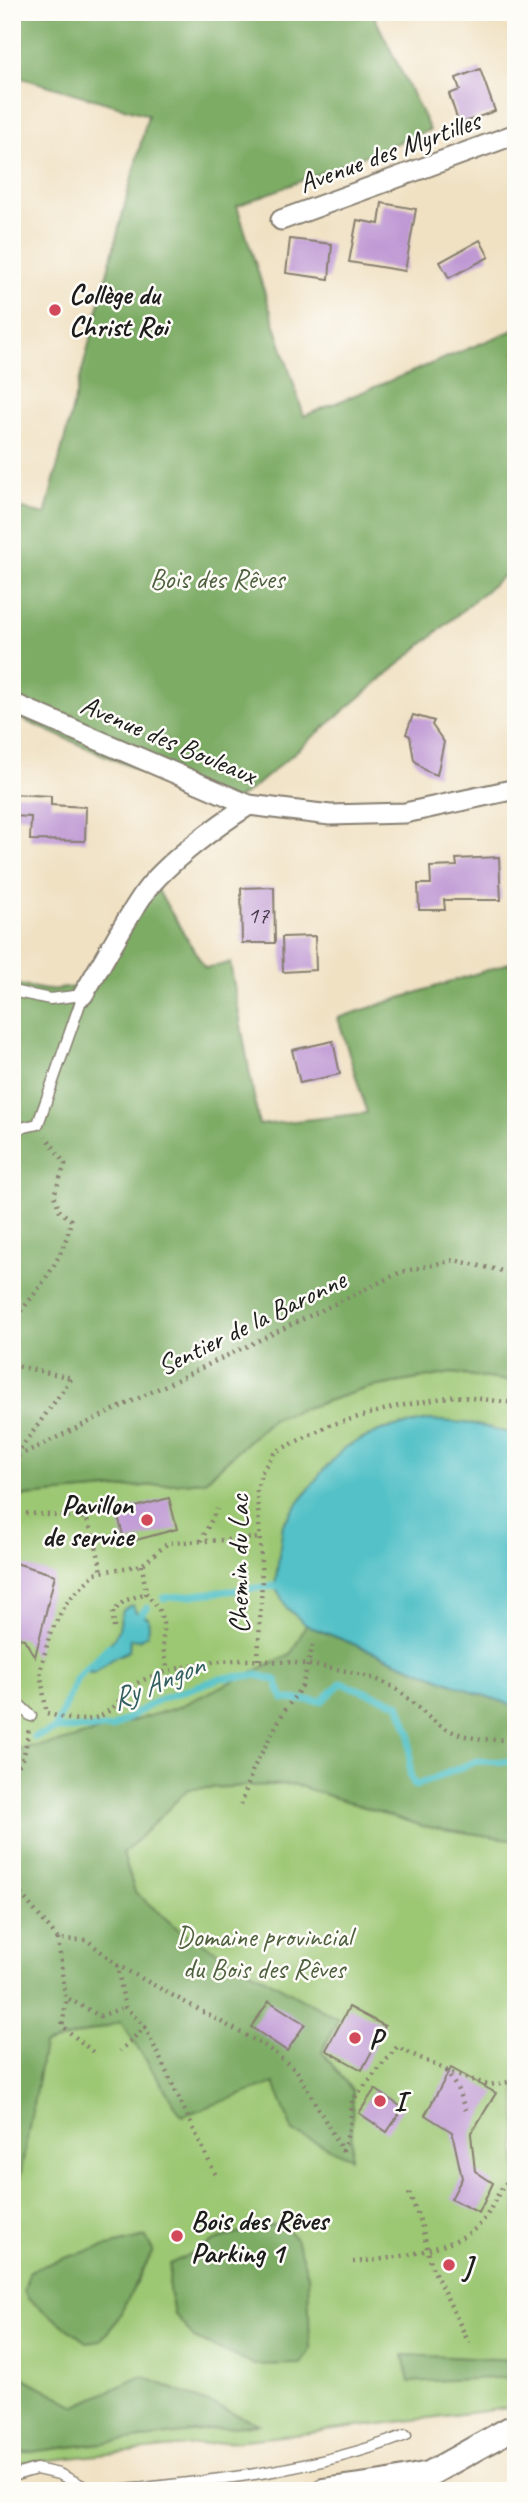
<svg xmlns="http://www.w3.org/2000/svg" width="528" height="2503" viewBox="0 0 528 2503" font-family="Caveat,sans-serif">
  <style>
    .green { fill: #9cc773; stroke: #5c7248; stroke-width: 2 }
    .forest { fill: #7dac65; stroke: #4c6440; stroke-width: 2 }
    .water { fill: #53c1c7; stroke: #386e72; stroke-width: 2 }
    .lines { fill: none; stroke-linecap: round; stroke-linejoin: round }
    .stream { stroke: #53c1c7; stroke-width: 7 }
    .building { fill: #bf99d4 }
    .service-casing { stroke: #867e70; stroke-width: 13 }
    .minor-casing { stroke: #867e70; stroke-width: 23 }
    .tertiary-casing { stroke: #867e70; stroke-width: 28 }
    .path { stroke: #867e70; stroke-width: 4.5; stroke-dasharray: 2 5; stroke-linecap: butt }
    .service { stroke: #fff; stroke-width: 10 }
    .minor { stroke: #fff; stroke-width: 19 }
    .tertiary { stroke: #fff; stroke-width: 24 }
    .poi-dot { fill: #d1495b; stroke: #fdfcf7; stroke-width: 2.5 }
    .labels { text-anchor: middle; stroke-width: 5; stroke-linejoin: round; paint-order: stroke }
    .number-label { font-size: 24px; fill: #453b4a }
    .street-label { font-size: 28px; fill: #1c1c1c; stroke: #fdfcf7 }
    .poi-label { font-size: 28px; font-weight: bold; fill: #1c1c1c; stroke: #fdfcf7; text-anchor: start }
    .park-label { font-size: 28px; fill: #4f603f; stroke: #fdfcf7 }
    .water-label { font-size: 30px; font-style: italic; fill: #325e60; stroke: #fdfcf7 }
  </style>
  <rect width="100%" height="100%" fill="#fdfcf7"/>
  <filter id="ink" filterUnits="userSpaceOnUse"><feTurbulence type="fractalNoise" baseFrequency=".0143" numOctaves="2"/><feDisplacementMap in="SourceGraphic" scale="14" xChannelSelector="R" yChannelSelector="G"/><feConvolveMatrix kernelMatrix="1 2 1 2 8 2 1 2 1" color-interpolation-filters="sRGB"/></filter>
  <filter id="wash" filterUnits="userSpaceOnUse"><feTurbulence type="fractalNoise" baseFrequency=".00686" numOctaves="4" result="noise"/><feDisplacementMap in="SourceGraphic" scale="28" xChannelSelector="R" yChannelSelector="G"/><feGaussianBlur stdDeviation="1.57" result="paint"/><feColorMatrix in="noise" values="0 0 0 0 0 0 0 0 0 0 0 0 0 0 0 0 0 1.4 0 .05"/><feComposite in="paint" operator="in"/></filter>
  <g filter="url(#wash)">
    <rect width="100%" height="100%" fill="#f0e1c3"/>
    <path class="green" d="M 452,1373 L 516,1382 L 516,2407 L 302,2434 L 12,2464 L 12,1497 L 205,1481 L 272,1419 L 367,1388 Z"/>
    <g class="forest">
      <path d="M 12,12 L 372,12 L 430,130 L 237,206 L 304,416 L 516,329 L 516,565 L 248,792 L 223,807 L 12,715 L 12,506 L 45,515 L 148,115 L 12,75 Z"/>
      <path d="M 149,876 L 205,968 L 230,963 L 259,1125 L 367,1113 L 338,1018 L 509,963 L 516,980 L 516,1382 L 452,1373 L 367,1388 L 272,1419 L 205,1481 L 12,1497 L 12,984 L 47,990 L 77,987 Z"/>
      <path d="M 306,1625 L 476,1693 L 516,1706 L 516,1840 L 422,1826 L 293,1784 L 188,1789 L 123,1854 L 135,1892 L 179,1930 L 338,2019 L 322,2052 L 353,2091 L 351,2158 L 293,2132 L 274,2083 L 182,2116 L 121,2022 L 44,2045 L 16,2199 L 12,2204 L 12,1757 L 18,1749 L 62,1742 L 176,1708 L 291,1654 Z"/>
      <path d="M 281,2223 L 296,2239 L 308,2275 L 310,2350 L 301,2364 L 255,2365 L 194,2338 L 174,2313 L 169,2289 L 170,2264 L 221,2238 Z"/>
      <path d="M 146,2237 L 153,2251 L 116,2322 L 101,2340 L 86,2342 L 28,2299 L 24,2291 L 29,2272 C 66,2255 107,2246 146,2237 Z"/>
      <path d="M 403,2355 L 516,2360 L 516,2377 L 409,2382 Z"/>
      <path d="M 12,2365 L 26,2379 L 76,2406 L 142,2376 L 259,2424 L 12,2454 Z"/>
    </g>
    <g class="water">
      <path d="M 429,1420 L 474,1424 L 516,1435 L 516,1706 L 476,1693 L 306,1625 L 287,1608 L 275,1586 L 283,1524 L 321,1473 L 344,1448 L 381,1430 Z"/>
      <path d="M 132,1605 L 136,1612 L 148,1618 L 149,1627 L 147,1635 L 139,1640 L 130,1639 L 129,1651 L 115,1657 L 94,1673 L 89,1673 C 96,1658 115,1642 119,1628 C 123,1616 117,1611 132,1605 Z"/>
    </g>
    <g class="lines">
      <g class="stream">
        <path d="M 164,1598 L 275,1586"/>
        <path d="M 135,1620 L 147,1608"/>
        <path d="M 55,1729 L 112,1728 L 158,1700 L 221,1678 L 257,1675 L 276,1680 L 283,1699 L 322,1701 L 341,1683 L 399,1704 L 410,1734 L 410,1775 L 415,1786 L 477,1761 L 516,1762"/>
        <path d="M 34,1737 L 55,1729 L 77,1678 L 109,1646"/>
      </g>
    </g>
    <g id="blocks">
      <g class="building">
        <path d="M 480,69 L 495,111 L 459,124 L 449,94 L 460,90 L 456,78 Z"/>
        <path d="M 382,203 L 416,209 L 405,271 L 349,262 L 357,220 L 379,224 Z"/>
        <path d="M 290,239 L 332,244 L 329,279 L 286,273 Z"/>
        <path d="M 480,240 L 489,257 L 449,278 L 440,262 Z"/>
        <path d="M 413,715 L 434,721 L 432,725 L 444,742 L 437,775 L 426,771 L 414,760 L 410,736 L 406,734 Z"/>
        <path d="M 12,794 L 51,796 L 51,805 L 86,807 L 85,841 L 30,840 L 31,817 L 12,816 Z"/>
        <path d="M 499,857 L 501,900 L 444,900 L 445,910 L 419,910 L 418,884 L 431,884 L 430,867 L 457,866 L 456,859 Z"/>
        <path d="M 274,887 L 275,943 L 242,943 L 241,888 Z"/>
        <path d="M 315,936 L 316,970 L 283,972 L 282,937 Z"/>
        <path d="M 333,1041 L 340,1074 L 300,1083 L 292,1050 Z"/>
        <path d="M 169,1498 L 177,1529 L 125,1543 L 117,1512 Z"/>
        <path d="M 12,1562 L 55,1575 L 35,1657 L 24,1639 L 12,1637 Z"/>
        <path d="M 269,2001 L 305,2024 L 287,2051 L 251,2027 Z"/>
        <path d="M 349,2007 L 385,2026 L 362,2070 L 326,2050 Z"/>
        <path d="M 451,2068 L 496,2093 L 471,2134 L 475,2171 L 493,2183 L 479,2213 L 451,2199 L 462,2178 L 452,2132 L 425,2115 Z"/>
        <path d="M 375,2089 L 403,2108 L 387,2132 L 359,2113 Z"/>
      </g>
    </g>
  </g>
  <g filter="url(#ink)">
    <use href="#blocks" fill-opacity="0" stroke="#867e70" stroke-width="2"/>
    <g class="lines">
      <defs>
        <g id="service">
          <path d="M 12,991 L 50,999 L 83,995 L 38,1124 L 12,1130"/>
          <path d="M 12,1698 L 31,1716"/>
          <path d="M 12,2476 L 36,2469 L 59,2474 L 93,2491"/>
          <path d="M 114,2491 C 212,2481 315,2471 406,2435"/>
        </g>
        <g id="minor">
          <path d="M 281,220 L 516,134"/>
          <path d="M 12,703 L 249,805 L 330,815 L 405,813 L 516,789"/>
          <path d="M 83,995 C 104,961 122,925 145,892 C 165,864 219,824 249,805"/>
        </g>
        <path id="tertiary" d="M 324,2491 L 384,2483 L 429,2474 L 510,2429 L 516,2428"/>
      </defs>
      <use href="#service" class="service-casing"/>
      <use href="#minor" class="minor-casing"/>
      <use href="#tertiary" class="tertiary-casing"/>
      <g class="path">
        <path d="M 12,1322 C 37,1291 64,1260 71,1220 L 60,1211 L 54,1195 L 65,1164 L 46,1136"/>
        <path d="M 12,1365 L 72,1378 L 16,1455"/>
        <path d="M 12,1459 L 401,1272 L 454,1260 L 516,1274"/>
        <path d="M 12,1512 L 86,1518 L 95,1540 L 102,1572"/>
        <path d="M 201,1541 L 217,1509"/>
        <path d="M 142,1565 L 146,1593 L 159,1609 L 163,1623 L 163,1648 L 168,1671"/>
        <path d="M 114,1628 L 113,1612 L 124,1601 L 146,1593"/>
        <path d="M 258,1660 L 262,1581 L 257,1490 L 261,1473 L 275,1452 L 330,1425 L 394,1407 L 454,1396 L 516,1403"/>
        <path d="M 46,1709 L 40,1671 L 50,1634 L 66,1603 L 95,1573 L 142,1565 L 168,1543 L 261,1538"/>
        <path d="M 47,1713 C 69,1720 93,1726 112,1708 C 120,1701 126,1690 134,1685 C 153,1672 199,1663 221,1661 C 262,1657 353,1666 389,1685 C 405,1693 416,1707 430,1718 C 454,1738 486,1742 516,1739"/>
        <path d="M 12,1778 L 24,1755 L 29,1729"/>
        <path d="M 241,1805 L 253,1769 L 283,1713 L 302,1686 L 313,1645"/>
        <path d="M 12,1883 L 58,1939 L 87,1940 L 117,1965 L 267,2047 L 297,2071 L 343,2152"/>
        <path d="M 58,1939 L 66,2003 L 62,2026 L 94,2053"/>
        <path d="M 117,1965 L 125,2007 L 145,2027 L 120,2051"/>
        <path d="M 69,1999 L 100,2016 L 125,2007"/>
        <path d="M 145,2027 L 216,2176"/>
        <path d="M 446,2071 L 457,2088 L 466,2111"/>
        <path d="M 343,2151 L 350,2125 L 352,2101 L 397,2047 L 456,2075 L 489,2085 L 516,2081"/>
        <path d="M 409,2193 L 421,2223 L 432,2267 L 469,2343"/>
        <path d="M 353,2262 C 386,2260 458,2250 481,2223 C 494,2209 497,2185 516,2176"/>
      </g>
      <use href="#service" class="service"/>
      <use href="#minor" class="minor"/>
      <use href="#tertiary" class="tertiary"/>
    </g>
  </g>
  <g class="poi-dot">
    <circle cx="55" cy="310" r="7"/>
    <circle cx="147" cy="1520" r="7"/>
    <circle cx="355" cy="2038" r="7"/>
    <circle cx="380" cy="2101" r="7"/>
    <circle cx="177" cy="2236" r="7"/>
    <circle cx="449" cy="2265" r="7"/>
  </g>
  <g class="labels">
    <g class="number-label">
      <text x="258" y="923">17</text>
    </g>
    <g class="street-label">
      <text transform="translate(389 151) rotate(-20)" y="10">Avenue des Myrtilles</text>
      <text transform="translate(169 739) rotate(23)" y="10">Avenue des Bouleaux</text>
      <text transform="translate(251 1322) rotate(-26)" y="10">Sentier de la Baronne</text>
      <text transform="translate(238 1564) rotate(-90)" y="10">Chemin du Lac</text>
    </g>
    <g class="poi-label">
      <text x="69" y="304">Collège du<tspan x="69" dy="32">Christ Roi</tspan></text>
      <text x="133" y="1514" text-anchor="end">Pavillon<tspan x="133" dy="32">de service</tspan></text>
      <text x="369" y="2048">P</text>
      <text x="394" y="2111">I</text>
      <text x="191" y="2230">Bois des Rêves<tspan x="191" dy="32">Parking 1</tspan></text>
      <text x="463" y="2275">J</text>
    </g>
    <g class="park-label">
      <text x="217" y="588">Bois des Rêves</text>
      <text x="264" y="1946">Domaine provincial<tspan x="264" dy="32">du Bois des Rêves</tspan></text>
    </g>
    <g class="water-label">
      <text transform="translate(157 1682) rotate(-23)" y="10">Ry Angon</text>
    </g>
  </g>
  <rect width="528" height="2503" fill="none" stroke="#fdfcf7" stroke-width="42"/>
</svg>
